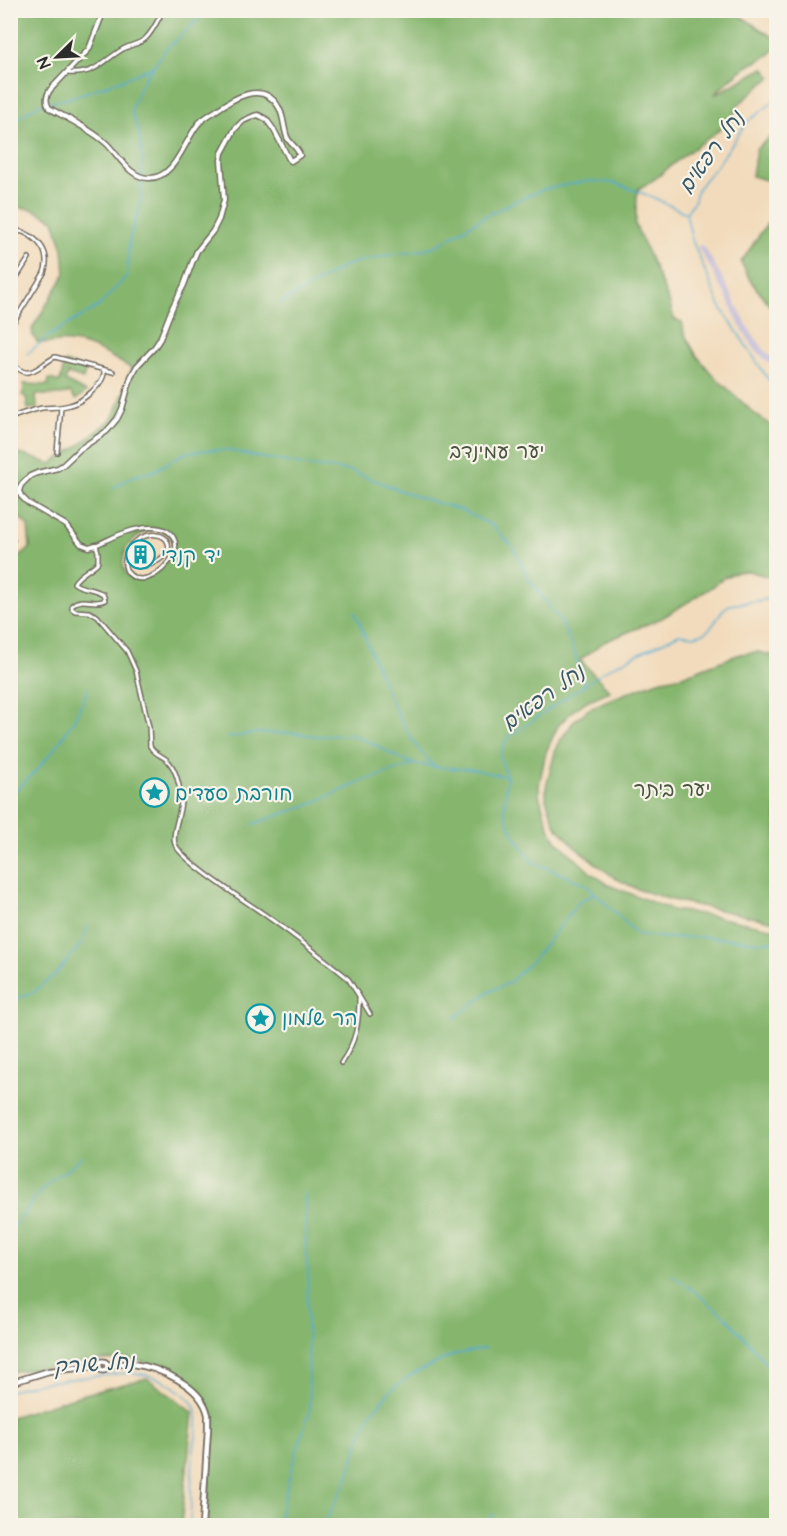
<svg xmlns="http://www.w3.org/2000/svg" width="787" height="1536" viewBox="0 0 787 1536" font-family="'Architects Daughter','Playpen Sans Hebrew',sans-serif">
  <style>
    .industrial { fill: #c6c0da }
    .forest { fill: #86b66e; stroke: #58704c; stroke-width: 1.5; fill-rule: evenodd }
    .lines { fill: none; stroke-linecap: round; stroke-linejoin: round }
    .stream { stroke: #52abd0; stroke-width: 1.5 }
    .minor-casing { stroke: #71695e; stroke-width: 6 }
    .tertiary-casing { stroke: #71695e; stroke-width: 6 }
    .secondary-casing { stroke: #71695e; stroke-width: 7 }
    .primary-casing { stroke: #71695e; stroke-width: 8 }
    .minor { stroke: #fff; stroke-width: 3 }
    .tertiary { stroke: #fff; stroke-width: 3 }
    .secondary { stroke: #fff; stroke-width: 4 }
    .primary { stroke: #fff; stroke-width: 4.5 }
    .labels { text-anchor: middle; stroke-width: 4.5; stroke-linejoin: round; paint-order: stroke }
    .park-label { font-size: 20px; fill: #4a5540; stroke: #f7f3e8 }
    .culture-label { font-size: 20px; fill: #0d838f; stroke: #f7f3e8; text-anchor: start }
    .water-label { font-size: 21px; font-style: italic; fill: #395865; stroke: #f7f3e8 }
  </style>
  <rect width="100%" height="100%" fill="#f7f3e8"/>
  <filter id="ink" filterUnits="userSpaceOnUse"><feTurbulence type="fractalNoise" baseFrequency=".0167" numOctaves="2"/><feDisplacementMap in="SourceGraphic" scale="12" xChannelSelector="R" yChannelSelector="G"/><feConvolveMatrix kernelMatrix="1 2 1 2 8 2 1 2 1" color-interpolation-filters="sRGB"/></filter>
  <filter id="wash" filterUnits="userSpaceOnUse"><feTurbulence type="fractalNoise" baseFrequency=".008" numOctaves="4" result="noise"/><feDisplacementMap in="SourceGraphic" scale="24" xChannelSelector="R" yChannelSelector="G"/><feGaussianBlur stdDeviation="1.35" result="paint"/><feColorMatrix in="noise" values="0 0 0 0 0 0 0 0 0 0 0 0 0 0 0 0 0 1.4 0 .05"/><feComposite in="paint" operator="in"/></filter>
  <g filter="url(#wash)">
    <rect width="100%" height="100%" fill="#f2dbbc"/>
    <path class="industrial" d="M 703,245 L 722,277 L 750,331 L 766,352 L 776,360 L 776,369 L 755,350 L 739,324 L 725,293 L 718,284 L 713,272 L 697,246 Z"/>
    <g class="forest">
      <path d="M 19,10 L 731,10 L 776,39 C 776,44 776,48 772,52 C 767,58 758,60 751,64 C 737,72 725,84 714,95 L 764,68 L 771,77 L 738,105 L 732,119 L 722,128 L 683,156 L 655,179 L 638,189 L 636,208 L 636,220 L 635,224 L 669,301 L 674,319 L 682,322 L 684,333 L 697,356 L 712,374 L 755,414 L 776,429 L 776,579 L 749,571 L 736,572 L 725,577 L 711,588 L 662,618 L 604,642 L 580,660 L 610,691 L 587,701 L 571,712 L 558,726 L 546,752 L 539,785 L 539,795 L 549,828 L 556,840 L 592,874 L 611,886 L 672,910 L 707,915 L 776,929 L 776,1525 L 207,1525 L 213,1419 L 200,1395 L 185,1380 L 173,1372 L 157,1365 L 129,1359 L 103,1360 L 11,1372 L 10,561 L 25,553 L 30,548 L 28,526 L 20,518 L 11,502 L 11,452 L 31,457 L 51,464 L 80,445 L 112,419 L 124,391 L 131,368 C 111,357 93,344 70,342 C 58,340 51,345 37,342 L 33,336 L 32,329 L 65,274 L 63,249 L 54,220 L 32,209 L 15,207 L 11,210 L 11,15 ZM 151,530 C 193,530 166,573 141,579 C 140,579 133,579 131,578 C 129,576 126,574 125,571 C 122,567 123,560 124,556 C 127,541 138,535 151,530 Z"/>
      <path d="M 776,132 L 776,183 L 752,176 L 756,149 Z"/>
      <path d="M 776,205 L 776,314 L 750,280 L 741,262 L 775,212 Z"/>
      <path d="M 65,362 L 86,369 L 83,379 L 68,374 L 65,381 L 86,392 L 76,400 L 70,392 L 62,395 L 36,395 L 37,408 L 28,409 L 26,397 L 22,395 L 24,390 L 24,384 L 48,385 L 49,379 L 60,382 Z"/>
      <path d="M 758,652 L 776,656 L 776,922 L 672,900 L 637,889 L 615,878 L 576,848 L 556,826 L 546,799 L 546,787 L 555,752 L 560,741 L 574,721 L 589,709 L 606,701 L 658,681 L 682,676 L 740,654 Z"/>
      <path d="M 147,1378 L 193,1412 L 181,1525 L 11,1525 L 11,1417 L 81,1395 Z"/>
    </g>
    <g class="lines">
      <g class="stream">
        <path d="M 776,100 L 747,122 L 716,167 L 706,178 L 697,190 L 695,200 L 686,213 L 692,240 L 720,306 L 770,382 L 776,387"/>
        <path d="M 10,126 L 26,112 L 41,104 L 66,99 L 122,80 L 152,67"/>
        <path d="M 280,303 L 349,264 L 393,254 L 415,252 L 438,245 L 482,218 L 515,201 L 545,189 L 560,186 L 589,181 L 614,183 L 650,196 L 686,213"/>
        <path d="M 27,354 L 50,335 L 99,306 L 127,276 L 129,242 L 141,202 L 142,160 L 139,133 L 131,110 L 140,86 L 165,50 L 209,10"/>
        <path d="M 113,488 L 134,476 L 154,471 L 185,453 L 207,450 L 227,450 L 258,457 L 304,465 L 351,471 L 412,495 L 461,510 L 493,526 L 513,547 L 529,579 L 559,619 L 573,648 L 585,686"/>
        <path d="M 776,598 L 729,605 L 722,611 L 713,625 L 705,633 L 694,636 L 679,634 L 609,668 L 506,739 L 500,756 L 507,778 L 504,810 L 513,833 L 533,862 L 587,885 L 638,935 L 669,938 L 706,937 L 764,942 L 776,941"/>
        <path d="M 355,612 C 373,656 388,702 414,742 C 419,751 428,759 435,767"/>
        <path d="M 228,738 L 256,733 L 294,733 L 316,736 L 351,735 L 374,744 L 393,755 L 414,764 L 446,768 L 470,769 L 507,777"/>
        <path d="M 10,795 C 34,775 56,750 72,723 C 78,713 83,700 88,689"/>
        <path d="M 253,824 L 308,805 L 366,780 L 412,765"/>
        <path d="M 10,1002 L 35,991 L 55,975 L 81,944 L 88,927"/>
        <path d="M 455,1018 L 487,993 L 510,982 L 532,961 L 579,902 L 595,893"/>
        <path d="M 768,1137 L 776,1131"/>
        <path d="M 10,1232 L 34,1199 L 45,1186 L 83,1156"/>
        <path d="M 672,1275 L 689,1287 L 726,1317 L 776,1374"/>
        <path d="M 10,1391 C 36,1382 61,1380 87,1377 C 125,1373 150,1366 182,1393 C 188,1397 194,1404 196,1411 C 200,1425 194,1442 193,1457 C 191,1480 191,1503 190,1526"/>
        <path d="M 277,1526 L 292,1466 L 310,1410 L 307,1319 L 308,1272 L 306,1252 L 305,1192"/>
        <path d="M 323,1526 L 347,1480 L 361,1435 L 369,1416 L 390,1391 L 411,1375 L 453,1355 L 486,1348"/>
        <path d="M 485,1526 L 494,1514"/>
      </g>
    </g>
  </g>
  <g filter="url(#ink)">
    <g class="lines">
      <defs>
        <g id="minor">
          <path d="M 67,73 C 96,75 101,62 123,49 C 130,45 139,44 145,39 C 153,32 158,20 163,10"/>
          <path d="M 10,233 C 18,230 22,231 29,235 C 43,244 50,256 44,273 L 10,328"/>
          <path d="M 10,288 L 29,258"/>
          <path d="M 10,360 C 28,384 36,367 55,357 L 113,372"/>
          <path d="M 10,418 C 21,414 31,410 42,408 C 51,407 61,408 70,405 C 82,402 106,383 104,370"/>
          <path d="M 57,452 L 61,407"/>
          <path d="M 10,485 L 19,491"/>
          <path d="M 10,536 L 13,540 L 10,545"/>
          <path d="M 96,545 C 106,541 116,535 126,532 C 140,527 169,522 175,541 C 176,544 176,547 175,550 C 171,566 145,589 129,574 C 120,564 127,548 136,541 C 142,537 150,533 157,535 C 168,536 172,547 165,555 C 160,561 152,564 145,567"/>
          <path d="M 150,746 C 154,754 161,755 167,760 C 176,768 180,787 181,798 C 182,812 171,833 175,844 C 180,860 250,904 268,917 C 294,935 319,955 344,975 L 349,980 L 370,1014"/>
          <path d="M 341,1063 C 356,1042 359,1024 359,998"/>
        </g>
        <path id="tertiary" d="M 96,545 L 98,552 L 98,562 C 91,570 78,574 74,583 C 80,589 94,588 103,594 L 105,600 C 94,606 82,596 72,605 L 72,609 L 75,611 L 89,612 L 97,616 L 127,651 L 136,671 L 149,727 L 150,746"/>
        <path id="secondary" d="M 96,545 L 89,547 L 81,544 L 66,525 L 28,503 L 21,496 L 19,491 L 21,485 L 30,476 L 37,473 L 58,468 L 63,465 L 80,449 L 107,431 L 117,419 L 122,409 L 131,377 L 137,366 L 154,348 L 160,339 L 173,306 L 184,285 L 192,263 L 197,251 L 213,231 L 219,219 L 224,200 L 221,160 L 222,153 L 235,129 L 243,121 L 254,116 L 258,115 L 266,119 L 274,130 L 289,159 L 291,161 L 300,155 C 297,147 290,144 287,137 C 283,126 284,115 278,106 C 262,80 232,99 214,112 C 209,115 203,119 199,123 C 185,139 175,179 149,178 C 130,178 119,156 107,144 C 91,129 68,119 49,108 C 45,101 46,96 50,90 L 89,49 L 104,10"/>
        <g id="primary">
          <circle cx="103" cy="1366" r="4.5"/>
          <path d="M 108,1365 C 116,1364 124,1363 132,1364 C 158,1367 202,1385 208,1415 C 208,1419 208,1424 208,1429 L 202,1526"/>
          <path d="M 10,1383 L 49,1371 L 98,1366"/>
        </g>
      </defs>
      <use href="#minor" class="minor-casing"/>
      <use href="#tertiary" class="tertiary-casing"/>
      <use href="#secondary" class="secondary-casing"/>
      <use href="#primary" class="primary-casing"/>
      <use href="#minor" class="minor"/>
      <use href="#tertiary" class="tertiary"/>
      <use href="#secondary" class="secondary"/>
      <use href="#primary" class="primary"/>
    </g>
  </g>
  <defs>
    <symbol id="building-ring" viewBox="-11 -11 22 22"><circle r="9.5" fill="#f7f3e8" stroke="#0f9aa8" stroke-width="1.5"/><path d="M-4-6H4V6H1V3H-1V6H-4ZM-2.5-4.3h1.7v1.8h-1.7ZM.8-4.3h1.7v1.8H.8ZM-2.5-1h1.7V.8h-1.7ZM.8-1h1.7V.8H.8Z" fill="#0f9aa8"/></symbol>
    <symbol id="sight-ring" viewBox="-11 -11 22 22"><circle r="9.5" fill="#f7f3e8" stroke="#0f9aa8" stroke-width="1.5"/><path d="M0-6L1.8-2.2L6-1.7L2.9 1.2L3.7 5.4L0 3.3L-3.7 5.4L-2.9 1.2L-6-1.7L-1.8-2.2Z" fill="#0f9aa8"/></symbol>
  </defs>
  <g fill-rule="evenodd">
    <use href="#building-ring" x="124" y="538" width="33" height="33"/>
    <use href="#sight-ring" x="138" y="776" width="33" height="33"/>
    <use href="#sight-ring" x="244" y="1002" width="33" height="33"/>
  </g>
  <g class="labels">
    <g class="park-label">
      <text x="497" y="458">יער עמינדב</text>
      <text x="672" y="796">יער ביתר</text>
    </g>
    <g class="culture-label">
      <text x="161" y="562">יד קנדי</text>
      <text x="175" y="800">חורבת סעדים</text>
      <text x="282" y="1025">הר שלמון</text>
    </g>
    <g class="water-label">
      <text transform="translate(711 152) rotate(-54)" y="7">נחל רפאים</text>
      <text transform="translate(543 697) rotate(-36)" y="7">נחל רפאים</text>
      <text transform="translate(94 1364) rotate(-4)" y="7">נחל שורק</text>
    </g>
  </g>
  <rect width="787" height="1536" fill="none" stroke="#f7f3e8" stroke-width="36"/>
  <g transform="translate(57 57) rotate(246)" stroke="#f7f3e8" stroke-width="4.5" paint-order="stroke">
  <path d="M0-4.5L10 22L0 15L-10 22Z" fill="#2b2b2b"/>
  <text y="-9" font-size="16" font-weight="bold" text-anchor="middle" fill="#2b2b2b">N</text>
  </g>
</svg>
